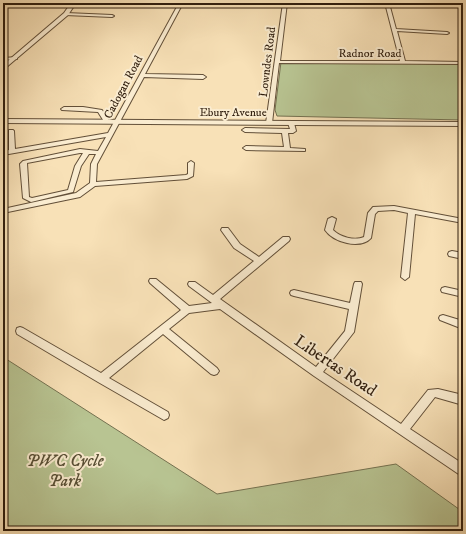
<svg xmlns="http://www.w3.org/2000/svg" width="466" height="534" viewBox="0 0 466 534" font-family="'IM FELL DW Pica',serif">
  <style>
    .green { fill: #b8c492; stroke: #747150 }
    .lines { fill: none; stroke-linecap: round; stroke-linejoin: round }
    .minor-casing { stroke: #624f38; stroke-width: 2 }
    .tertiary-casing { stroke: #624f38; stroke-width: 2 }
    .minor { fill: #faecd0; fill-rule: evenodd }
    .tertiary { fill: #faecd0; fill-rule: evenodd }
    .labels { text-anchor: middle; stroke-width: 4; stroke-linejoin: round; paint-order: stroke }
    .far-street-label { font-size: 12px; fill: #301e0e; stroke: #faecd0 }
    .near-street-label { font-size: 17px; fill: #301e0e; stroke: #faecd0 }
    .near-park-label { font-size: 17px; font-style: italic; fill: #595036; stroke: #faecd0 }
  </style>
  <rect width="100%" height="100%" fill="#f8e1b7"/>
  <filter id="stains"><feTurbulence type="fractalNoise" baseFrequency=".005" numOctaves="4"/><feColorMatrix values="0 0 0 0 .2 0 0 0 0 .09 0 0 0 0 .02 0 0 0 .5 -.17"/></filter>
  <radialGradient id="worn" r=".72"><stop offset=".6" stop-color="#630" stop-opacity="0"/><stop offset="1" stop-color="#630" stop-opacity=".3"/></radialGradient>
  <g class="green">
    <path d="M 281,62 L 463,64 L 463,120 L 277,116 L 275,110 Z"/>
    <path d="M 3,357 L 217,494 L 396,464 L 463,512 L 463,531 L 3,531 Z"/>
  </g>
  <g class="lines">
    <defs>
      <g id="minor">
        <path d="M 179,3 L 183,3 L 145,74 L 203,75 L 206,77 L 203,79 L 144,77 L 97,164 L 96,182 L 186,175 L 188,174 L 188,163 L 191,161 L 194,163 L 193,176 L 187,179 L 95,186 L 80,197 L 3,213 L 3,209 L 76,193 L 90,183 L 91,164 L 96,154 L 89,154 L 81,166 L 73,192 L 31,202 L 23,198 L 20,164 L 23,161 L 80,149 L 98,151 L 106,137 L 3,155 L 3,151 L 9,150 L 9,130 L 13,130 L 14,131 L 15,149 L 108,133 ZM 80,153 L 83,153 L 75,166 L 68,190 L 32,198 L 29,197 L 27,163 Z"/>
        <path d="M 283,3 L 287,3 L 280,61 L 400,61 L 385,3 L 389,3 L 396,29 L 447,32 L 449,33 L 447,34 L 397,31 L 405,61 L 463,62 L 463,64 L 279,63 L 272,123 L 267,124 L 266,123 Z"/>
        <path d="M 66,13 L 112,15 L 114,16 L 112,17 L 65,15 Z"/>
        <path d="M 17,57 L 17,59 L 3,60 L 3,58 Z"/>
        <path d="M 64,107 L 83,107 L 102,110 L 110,122 L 105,123 L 98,112 L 62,110 L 61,109 Z"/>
        <path d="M 291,121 L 294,123 L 296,131 L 293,133 L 288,133 L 290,148 L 305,149 L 305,151 L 246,150 L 243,148 L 246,146 L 284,147 L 282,133 L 245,132 L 242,130 L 245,128 L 290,129 L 288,123 Z"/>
        <path d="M 394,206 L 463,219 L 463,223 L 415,214 L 409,277 L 405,280 L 401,277 L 408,213 L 394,210 L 378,211 L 375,214 L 371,238 C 360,250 333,242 325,230 L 328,219 L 332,217 L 336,219 L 333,230 C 340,237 354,241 364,237 L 368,213 L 373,207 Z"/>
        <path d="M 222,228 L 228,228 L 240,244 L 259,257 L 283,237 L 289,237 L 290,239 L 289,241 L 220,299 L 316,367 L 345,331 L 349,309 L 294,296 L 291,295 L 290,293 L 291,291 L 294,290 L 350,303 L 354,284 L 355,282 L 361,282 L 362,284 L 354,332 L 323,372 L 401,424 L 428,390 L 438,389 L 463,395 L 463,405 L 435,397 L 410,429 L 463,464 L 463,477 L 314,376 L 220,309 L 189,313 L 169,329 L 217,368 L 219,371 L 217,374 L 214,375 L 211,374 L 163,334 L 109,378 L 168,412 L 169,415 L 168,418 L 164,420 L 98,382 L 17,334 L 16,331 L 17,328 L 20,327 L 23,328 L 101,373 L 181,310 L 150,283 L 149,281 L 150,279 L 156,279 L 189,306 L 212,303 L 189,286 L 188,284 L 189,282 L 195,282 L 213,295 L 254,261 L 234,248 L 221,230 Z"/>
        <path d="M 452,251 L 463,253 L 463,259 L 449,256 L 448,254 L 449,252 Z"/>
        <path d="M 445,287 L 463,291 L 463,297 L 442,292 L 441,290 L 442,288 Z"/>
        <path d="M 443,315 L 463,321 L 463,329 L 440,320 L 439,318 L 440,316 Z"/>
      </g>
      <g id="tertiary">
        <path d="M 71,3 L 76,3 L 68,15 L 3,70 L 3,65 L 64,13 Z"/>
        <path d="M 3,119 L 463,122 L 463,126 L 3,123 Z"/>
      </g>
    </defs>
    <use href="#minor" class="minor-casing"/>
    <use href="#tertiary" class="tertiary-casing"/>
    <use href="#minor" class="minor"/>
    <use href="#tertiary" class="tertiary"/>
  </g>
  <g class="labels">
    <g class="far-street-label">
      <text x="370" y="57">Radnor Road</text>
      <text transform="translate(267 62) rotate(-83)" y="4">Lowndes Road</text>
      <text transform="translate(123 87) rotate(-62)" y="4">Cadogan Road</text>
      <text x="233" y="116">Ebury Avenue</text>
    </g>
    <g class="near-street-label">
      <text transform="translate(336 365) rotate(34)" y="6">Libertas Road</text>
    </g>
    <g class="near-park-label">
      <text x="65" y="466">PWC Cycle<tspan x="65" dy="20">Park</tspan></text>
    </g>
  </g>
  <rect width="466" height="534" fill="none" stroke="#f8e1b7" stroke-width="16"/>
  <rect x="4" y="4" width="458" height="526" fill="none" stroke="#301e0e" stroke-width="2"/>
  <rect x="8" y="8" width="450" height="518" fill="none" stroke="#301e0e"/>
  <rect width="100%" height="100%" filter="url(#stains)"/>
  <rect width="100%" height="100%" fill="url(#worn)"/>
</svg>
